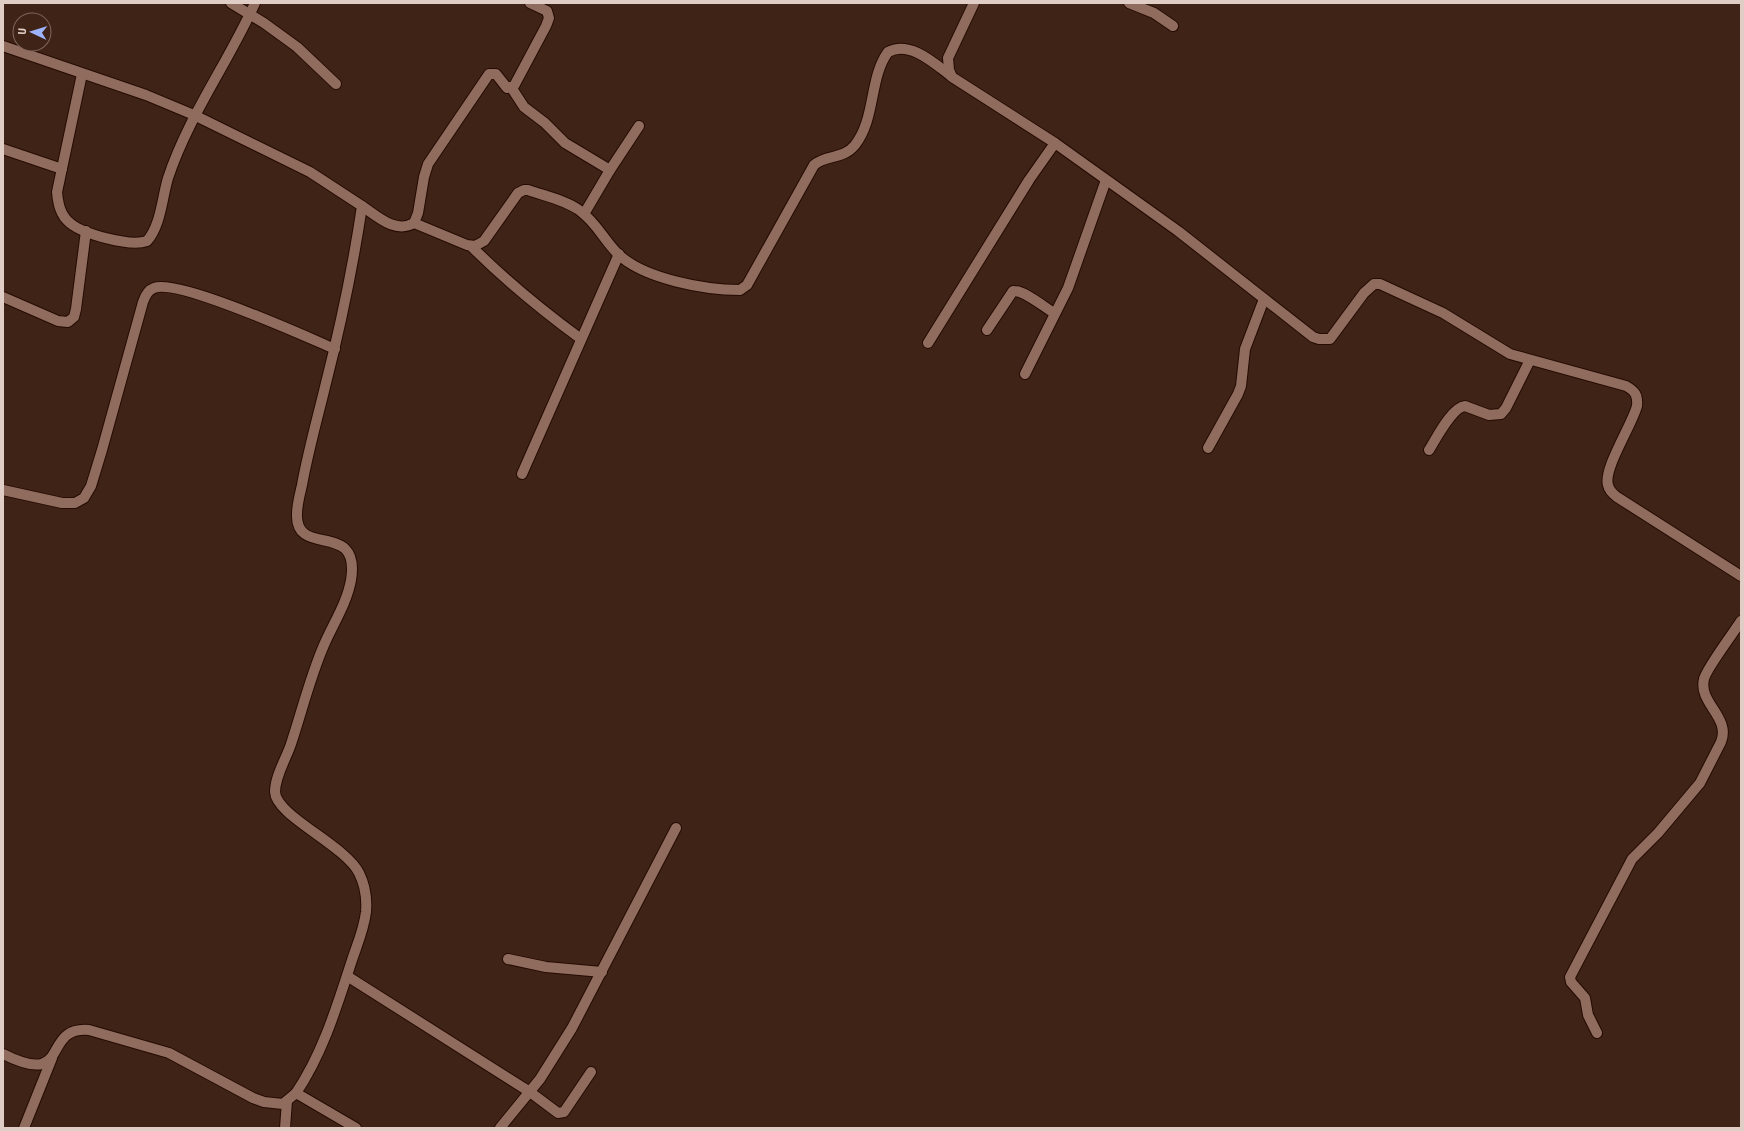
<svg xmlns="http://www.w3.org/2000/svg" width="1744" height="1131" viewBox="0 0 1744 1131" font-family="'Roboto Condensed',sans-serif">
  <style>
    .lines { fill: none; stroke-linecap: round; stroke-linejoin: round }
    .street-casing { stroke: #250b02; stroke-width: 12 }
    .secondary-casing { stroke: #250b02; stroke-width: 12 }
    .street { stroke: #8f6c5e; stroke-width: 10 }
    .secondary { stroke: #8f6c5e; stroke-width: 10 }
  </style>
  <rect width="100%" height="100%" fill="#402317"/>
  <g class="lines">
    <defs>
      <g id="street">
        <path d="M 231,3 L 264,23 L 297,47 L 336,84"/>
        <path d="M 974,3 L 948,58 L 949,70 L 952,77 L 1055,143 L 1178,231 L 1313,337 L 1319,339 L 1330,339 L 1364,293 L 1374,284 L 1380,284 L 1443,313 L 1510,354 L 1626,386 C 1635,391 1638,395 1637,406 C 1632,425 1603,469 1608,485 C 1609,490 1613,494 1617,497 L 1741,576"/>
        <path d="M 1129,3 L 1154,13 L 1173,26"/>
        <path d="M 3,46 L 146,95 L 194,115 L 310,172 L 362,206 C 353,267 340,328 325,387 C 317,420 308,452 302,485 C 300,494 297,504 297,514 C 295,559 361,519 351,580 C 347,603 333,624 324,645 C 310,677 302,711 291,744 C 286,759 275,776 275,792 C 276,816 345,845 359,873 C 365,885 367,900 366,912 C 364,929 357,945 352,960 C 337,1006 323,1053 296,1093"/>
        <path d="M 82,74 L 57,192 C 58,203 60,215 70,223 C 83,234 130,247 147,241 C 161,225 162,198 168,178 C 189,115 228,63 255,3"/>
        <path d="M 511,87 L 524,107 L 545,123 L 565,143 L 610,170 L 639,126"/>
        <path d="M 3,149 L 62,169"/>
        <path d="M 362,206 C 377,216 395,234 414,223 L 418,213 L 424,177 L 428,164 L 489,74 L 496,74 L 507,88 L 514,86 L 546,26 L 549,18 L 547,11 L 530,3"/>
        <path d="M 584,214 L 610,170"/>
        <path d="M 414,223 L 467,245 L 475,246 L 484,241 L 518,193 L 524,190 L 528,190 C 545,196 565,200 579,210 C 596,222 604,240 618,254 C 644,279 705,290 740,290 L 747,285 L 814,165 C 826,154 843,160 855,145 C 876,118 869,78 888,52 C 910,40 935,64 951,76"/>
        <path d="M 471,246 C 505,280 543,311 581,339"/>
        <path d="M 3,297 L 58,321 L 68,322 L 74,317 L 76,309 L 86,231"/>
        <path d="M 987,330 L 1013,291 C 1024,290 1044,307 1054,313"/>
        <path d="M 928,343 L 1029,180 L 1055,143"/>
        <path d="M 1025,374 L 1068,288 L 1106,180"/>
        <path d="M 1208,448 L 1238,394 L 1241,386 L 1245,349 L 1264,299"/>
        <path d="M 1429,450 C 1436,439 1452,407 1465,406 L 1489,415 L 1501,414 L 1506,408 L 1530,360"/>
        <path d="M 522,474 L 619,254"/>
        <path d="M 3,490 L 62,503 L 75,503 L 84,498 L 91,486 L 102,450 L 143,302 C 145,296 148,290 154,288 C 177,278 307,337 335,349"/>
        <path d="M 508,959 L 546,967 L 602,972"/>
        <path d="M 347,976 L 530,1092 L 558,1113 L 564,1112 L 591,1072"/>
        <path d="M 1597,1033 L 1588,1015 L 1585,998 L 1571,982 L 1570,977 L 1632,859 L 1658,833 L 1700,783 L 1721,742 C 1731,717 1698,703 1704,679 C 1706,669 1734,632 1741,621"/>
        <path d="M 24,1128 L 52,1058"/>
        <path d="M 285,1128 L 287,1101"/>
        <path d="M 500,1128 L 540,1079 L 572,1028 L 676,828"/>
      </g>
      <path id="secondary" d="M 3,1054 C 73,1089 40,1026 89,1030 L 169,1053 L 253,1098 L 264,1102 L 283,1104 L 296,1093 L 356,1128"/>
    </defs>
    <use href="#street" class="street-casing"/>
    <use href="#secondary" class="secondary-casing"/>
    <use href="#street" class="street"/>
    <use href="#secondary" class="secondary"/>
  </g>
  <rect width="1744" height="1131" fill="none" stroke="#e0cdc5" stroke-width="8"/>
  <g transform="translate(32 32) rotate(274)"><circle r="19" fill="#402317" stroke="#80675d"/>
  <path d="M0-3L7 15L0 10L-7 15Z" fill="#9eb3fd"/>
  <text y="-6" font-size="11" font-weight="bold" text-anchor="middle" fill="#e0cdc5">U</text>
  </g>
</svg>
